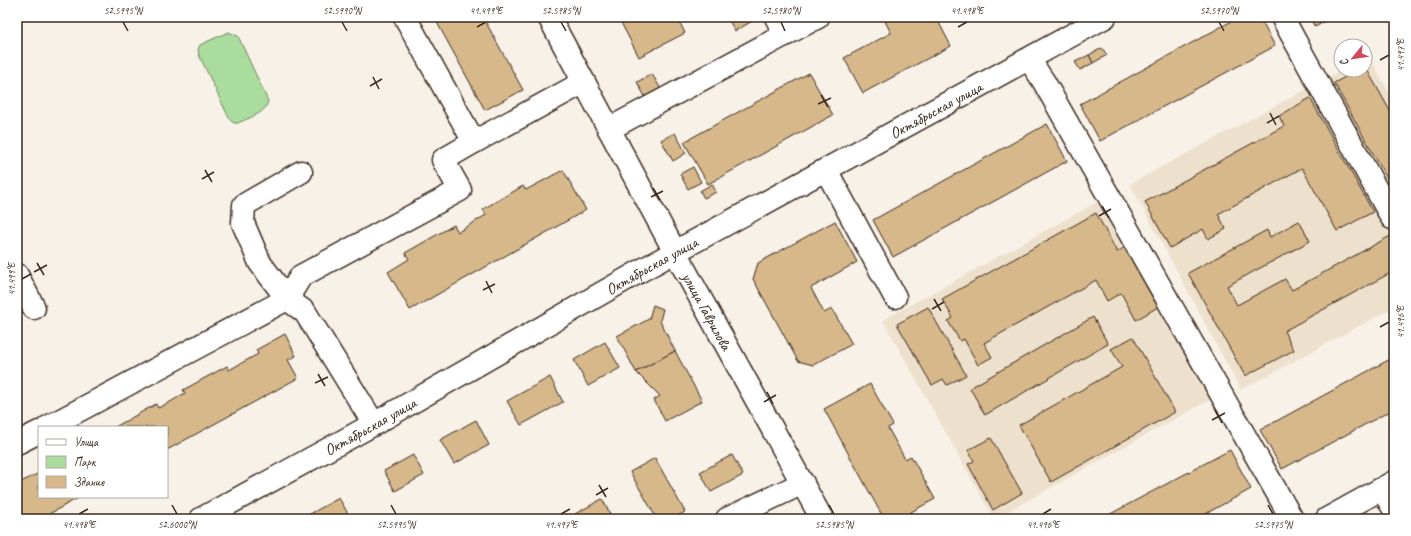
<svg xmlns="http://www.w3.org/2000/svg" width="1411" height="536" viewBox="0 0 1411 536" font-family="Caveat,sans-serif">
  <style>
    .built { fill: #ede0cc }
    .green { fill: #aadc9e; stroke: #72835e }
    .building { fill: #d7b88b; stroke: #3b2a1e }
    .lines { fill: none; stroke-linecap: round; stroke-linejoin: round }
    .minor-casing { stroke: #3b2a1e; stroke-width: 25 }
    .minor { stroke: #fff; stroke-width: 22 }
    .ticks { fill: none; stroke: #3b2a1e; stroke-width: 1.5 }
    .labels { text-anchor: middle; stroke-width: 4; stroke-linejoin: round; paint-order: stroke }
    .street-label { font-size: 16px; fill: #3b2a1e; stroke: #fff }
    .neatline { fill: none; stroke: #3b2a1e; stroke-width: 1.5 }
    .ticks-label { font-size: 10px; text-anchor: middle; fill: #3b2a1e }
  </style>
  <rect width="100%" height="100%" fill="#f7f1e8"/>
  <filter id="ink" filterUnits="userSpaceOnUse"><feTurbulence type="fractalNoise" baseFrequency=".025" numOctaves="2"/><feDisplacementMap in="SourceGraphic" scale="8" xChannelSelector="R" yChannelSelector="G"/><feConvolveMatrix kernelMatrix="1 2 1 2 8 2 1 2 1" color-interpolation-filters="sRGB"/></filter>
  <g filter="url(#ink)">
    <g class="built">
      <path d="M 1369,56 L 1394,102 L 1394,307 L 1241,390 L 1130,184 L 1342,70 L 1365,70 L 1365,58 Z"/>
      <path d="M 1103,199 L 1213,398 L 994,519 L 883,320 Z"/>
    </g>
    <path class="green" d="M 228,32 L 238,36 L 268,101 C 266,114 248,118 238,123 L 234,123 L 230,120 L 199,55 L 198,49 L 200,45 Z"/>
    <g class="building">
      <path d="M 434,17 L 483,17 L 523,90 L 485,110 Z"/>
      <path d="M 618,17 L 677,17 L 685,33 L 639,57 Z"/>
      <path d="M 727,17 L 752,17 L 754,20 L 735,31 Z"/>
      <path d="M 883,17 L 936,17 L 951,46 L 863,93 L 844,58 L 891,33 Z"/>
      <path d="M 1239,17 L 1259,17 L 1275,46 L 1100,141 L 1080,104 Z"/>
      <path d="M 1309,17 L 1333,17 L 1315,27 Z"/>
      <path d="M 1102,48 L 1107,55 L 1093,63 L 1089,55 Z"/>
      <path d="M 1089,55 L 1093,63 L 1080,70 L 1075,62 Z"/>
      <path d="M 1365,66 L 1394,118 L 1394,191 L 1334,83 L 1358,70 L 1365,70 Z"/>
      <path d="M 809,73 L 833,115 L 708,184 L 684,142 Z"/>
      <path d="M 652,74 L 662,91 L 647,100 L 637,82 Z"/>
      <path d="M 1310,98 L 1373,212 L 1337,231 L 1302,168 L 1218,214 L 1226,229 L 1208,239 L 1203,229 L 1170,248 L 1145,202 L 1284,126 L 1279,116 Z"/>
      <path d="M 1047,124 L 1067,161 L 893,257 L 873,220 Z"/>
      <path d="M 675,133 L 686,153 L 673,161 L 661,140 Z"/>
      <path d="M 693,167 L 701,182 L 688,189 L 680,174 Z"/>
      <path d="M 563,170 L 586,210 L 410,310 L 388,272 L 409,259 L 405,253 L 454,225 L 458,232 L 486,215 L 483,209 L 523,186 L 526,190 Z"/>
      <path d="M 712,184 L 716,192 L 704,198 L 700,191 Z"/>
      <path d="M 1096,213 L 1117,252 L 1125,247 L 1158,307 L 1136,320 L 1121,293 L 1107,301 L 1096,280 L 984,343 L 992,357 L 978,365 L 964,339 L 960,341 L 948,321 L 953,318 L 942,299 Z"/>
      <path d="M 835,221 L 857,262 L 811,288 L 824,313 L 832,309 L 852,344 L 813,365 L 798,361 L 753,279 L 758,263 Z"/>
      <path d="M 1299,221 L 1310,241 L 1227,286 L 1237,305 L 1285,279 L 1292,290 L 1394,234 L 1394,271 L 1284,331 L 1294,350 L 1245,376 L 1188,273 L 1267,230 L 1270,237 Z"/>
      <path d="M 653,305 L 663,309 L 660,321 L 675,351 L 636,372 L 617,336 L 649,319 Z"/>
      <path d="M 928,307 L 966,375 L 947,385 L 943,379 L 932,385 L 897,324 Z"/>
      <path d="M 1093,317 L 1108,344 L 985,415 L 970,388 Z"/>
      <path d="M 285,334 L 296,356 L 288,360 L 298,378 L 167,450 L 167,427 L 115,427 L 156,404 L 158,408 L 172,401 L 185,393 L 183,390 L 227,366 L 229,370 L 258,354 L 256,350 Z"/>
      <path d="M 1133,337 L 1175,412 L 1051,482 L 1019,425 L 1122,367 L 1111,349 Z"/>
      <path d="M 605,342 L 620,368 L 588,386 L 574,360 Z"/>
      <path d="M 675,351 L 702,401 L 665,421 L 654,400 L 660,396 L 636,372 Z"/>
      <path d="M 1394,357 L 1394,409 L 1282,469 L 1260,430 Z"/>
      <path d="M 550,377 L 563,402 L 521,425 L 507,401 Z"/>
      <path d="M 870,384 L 893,425 L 888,428 L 905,459 L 911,456 L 935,499 L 898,519 L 884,519 L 824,409 Z"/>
      <path d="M 476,420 L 489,445 L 454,464 L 440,440 Z"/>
      <path d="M 991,438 L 1022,493 L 993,510 L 968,464 L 974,461 L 968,450 Z"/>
      <path d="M 1230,450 L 1251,489 L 1196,519 L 1101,519 Z"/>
      <path d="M 413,455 L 424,475 L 395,491 L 384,471 Z"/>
      <path d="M 732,455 L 743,475 L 711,492 L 700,472 Z"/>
      <path d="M 655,458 L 685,512 L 672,519 L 657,519 L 630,472 Z"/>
      <path d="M 39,473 L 39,497 L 80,497 L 40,519 L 17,519 L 17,484 Z"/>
      <path d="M 339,498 L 351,519 L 301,519 Z"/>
      <path d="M 602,499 L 613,519 L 578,519 L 575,514 Z"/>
    </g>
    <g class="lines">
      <defs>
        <g id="minor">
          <path id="s1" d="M 549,17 L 675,252 L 822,519"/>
          <path d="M 776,17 L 785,35"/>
          <path d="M 1282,17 L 1392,218"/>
          <path d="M 1029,59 L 1044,82 L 1292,519"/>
          <path d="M 609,129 L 818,17"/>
          <path d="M 474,142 L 584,82"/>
          <path d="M 826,170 L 895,297"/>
          <path d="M 301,172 L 244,205 L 243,223 L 260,263 L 287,299 L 301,276 L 460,190 L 443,160 L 474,142 L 405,17"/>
          <path d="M 17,275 L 34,308"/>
          <path d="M 48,427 L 287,299 L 305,312 L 374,424"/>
          <path d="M 17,443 L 39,432"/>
          <path d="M 1382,489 L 1394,509"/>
          <path id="s2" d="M 201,519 L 374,424 L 642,270 L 1105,17"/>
          <path d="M 727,519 L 803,483"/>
          <path d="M 1327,519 L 1394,482"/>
        </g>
      </defs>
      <use href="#minor" class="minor-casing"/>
      <use href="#minor" class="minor"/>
    </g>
  </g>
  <path class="ticks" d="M 123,22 L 128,31M 342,22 L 347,31M 561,22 L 566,31M 781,22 L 785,31M 1219,22 L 1224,31M 477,27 L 486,22M 958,27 L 967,22M 1380,60 L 1389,55M 373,77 L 379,89M 370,86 L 382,79M 821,95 L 828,107M 818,104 L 831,98M 1270,113 L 1276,125M 1267,123 L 1279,116M 205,170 L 212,182M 202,179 L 214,172M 653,188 L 660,200M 651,197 L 663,191M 1102,206 L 1109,218M 1099,216 L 1111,209M 37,263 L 44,275M 34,272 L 47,265M 22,279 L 31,274M 486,281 L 492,293M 483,290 L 495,284M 934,299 L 941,311M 932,309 L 944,302M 1380,327 L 1389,322M 318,374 L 325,386M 315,383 L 328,377M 767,392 L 773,404M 764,402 L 776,395M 1215,410 L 1222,423M 1212,420 L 1225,413M 599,485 L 606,497M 596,495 L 608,488M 172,505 L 177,514M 391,505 L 396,514M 829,505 L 834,514M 1268,505 L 1273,514M 79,514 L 88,509M 561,514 L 570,509M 1043,514 L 1051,509"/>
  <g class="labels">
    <g class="street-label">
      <text dy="6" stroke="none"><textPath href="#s2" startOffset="841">Октябрьская улица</textPath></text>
      <text dy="6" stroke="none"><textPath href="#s2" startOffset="517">Октябрьская улица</textPath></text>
      <text dy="6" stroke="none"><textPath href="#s1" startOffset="334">улица Гаврилова</textPath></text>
      <text dy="6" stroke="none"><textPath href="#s2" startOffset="193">Октябрьская улица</textPath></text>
    </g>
  </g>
  <rect width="1411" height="536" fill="none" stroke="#fff" stroke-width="44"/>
  <rect x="38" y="426" width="130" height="72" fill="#ffffff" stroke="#b1aaa5"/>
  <rect x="46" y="439" width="20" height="6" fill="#ffffff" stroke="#b1aaa5"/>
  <text x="74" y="446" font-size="12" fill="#3b2a1e">Улица</text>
  <rect x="46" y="456" width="20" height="12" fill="#aadc9e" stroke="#b1aaa5"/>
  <text x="74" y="466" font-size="12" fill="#3b2a1e">Парк</text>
  <rect x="46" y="476" width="20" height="12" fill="#d7b88b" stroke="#b1aaa5"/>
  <text x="74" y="486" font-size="12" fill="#3b2a1e">Здание</text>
  <g transform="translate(1353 58) rotate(241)"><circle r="19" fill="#ffffff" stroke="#b1aaa5"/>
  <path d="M0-3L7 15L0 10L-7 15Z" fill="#d1495b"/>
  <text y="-6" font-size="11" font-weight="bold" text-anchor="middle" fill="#3b2a1e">С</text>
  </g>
  <rect x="22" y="22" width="1367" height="492" class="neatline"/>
  <g class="ticks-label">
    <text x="123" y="14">52.5995°N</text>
    <text x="342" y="14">52.5990°N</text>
    <text x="486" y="14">41.499°E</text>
    <text x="561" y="14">52.5985°N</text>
    <text x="781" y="14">52.5980°N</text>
    <text x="967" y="14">41.498°E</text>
    <text x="1219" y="14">52.5970°N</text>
    <text transform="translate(1400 55) rotate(-90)" y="4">41.497°E</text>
    <text transform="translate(11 279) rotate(-90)" y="4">41.499°E</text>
    <text transform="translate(1400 322) rotate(-90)" y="4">41.496°E</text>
    <text x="79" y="528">41.498°E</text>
    <text x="177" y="528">52.6000°N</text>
    <text x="396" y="528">52.5995°N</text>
    <text x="561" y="528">41.497°E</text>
    <text x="834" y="528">52.5985°N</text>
    <text x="1043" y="528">41.496°E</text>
    <text x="1273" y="528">52.5975°N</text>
  </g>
</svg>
